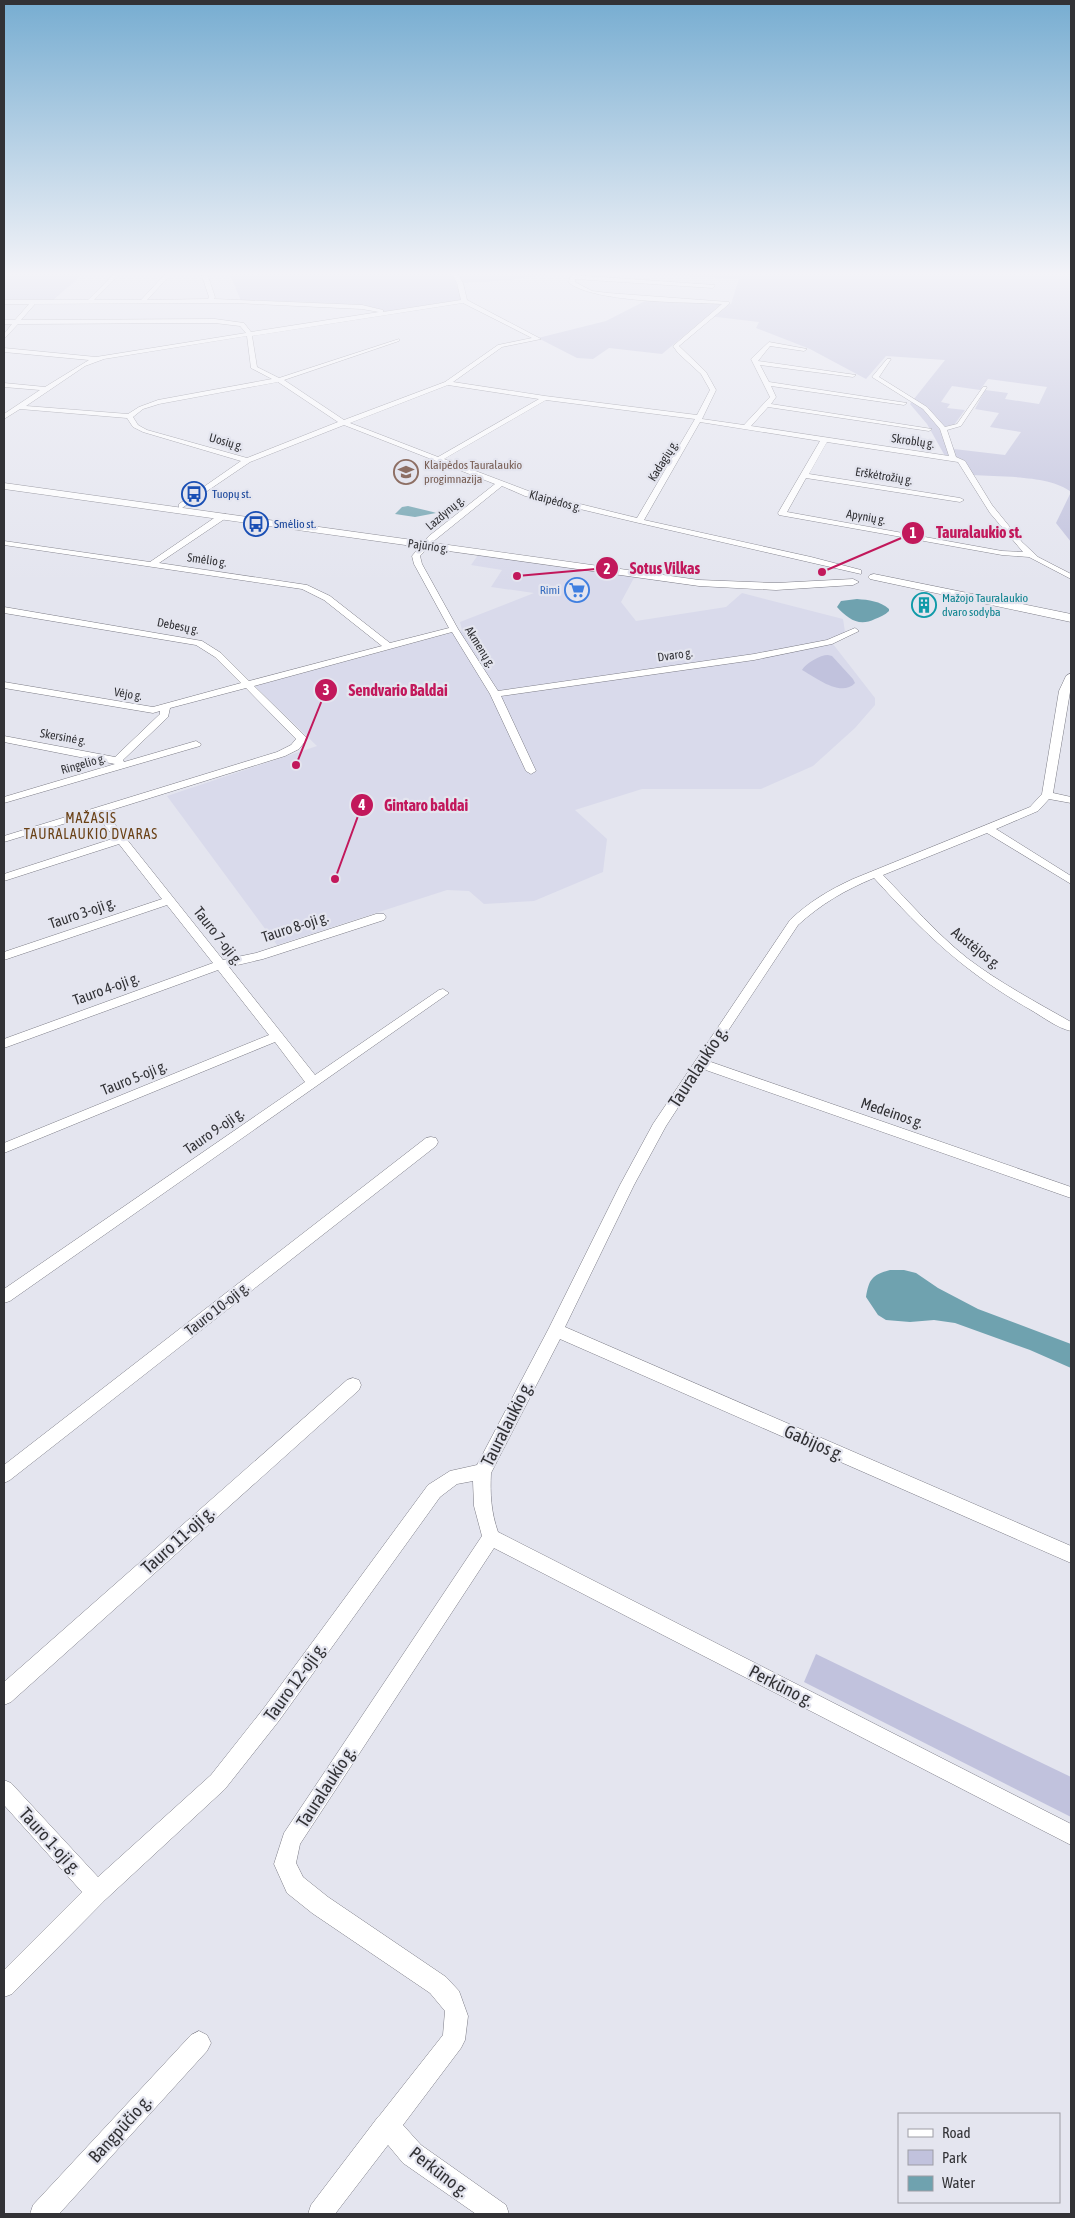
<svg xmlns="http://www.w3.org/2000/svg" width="1075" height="2218" viewBox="0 0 1075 2218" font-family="'Asap Condensed',sans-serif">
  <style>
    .built { fill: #d9daeb }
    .green { fill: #c1c2dd; fill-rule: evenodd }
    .water { fill: #6fa2af }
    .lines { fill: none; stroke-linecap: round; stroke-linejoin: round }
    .street-casing { stroke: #7c7c86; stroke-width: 1 }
    .secondary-casing { stroke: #7c7c86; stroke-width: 1 }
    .street { fill: #fff; fill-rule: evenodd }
    .secondary { fill: #fff; fill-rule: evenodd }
    .labels { text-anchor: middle; stroke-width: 4.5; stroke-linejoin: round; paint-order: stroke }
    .far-street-label { font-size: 12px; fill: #323236; stroke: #e4e5ef }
    .far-education-label { font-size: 12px; fill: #785e54; stroke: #e4e5ef; text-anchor: start }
    .far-transit-label { font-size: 12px; fill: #164399; stroke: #e4e5ef; text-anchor: start }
    .far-shop-label { font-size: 12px; fill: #366cbe; stroke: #e4e5ef; text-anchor: end }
    .far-culture-label { font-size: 12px; fill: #0d838f; stroke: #e4e5ef; text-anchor: start }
    .far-neighbourhood-label { font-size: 14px; letter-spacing: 1px; fill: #6a4116; stroke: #e4e5ef }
    .street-label { font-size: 15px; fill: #323236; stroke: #e4e5ef }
    .near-street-label { font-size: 18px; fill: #323236; stroke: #e4e5ef }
    .leader { fill: none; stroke: #c2185b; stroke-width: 2 }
    .callout-dot { fill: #c2185b; stroke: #e4e5ef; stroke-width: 2 }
    .mark-label { font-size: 15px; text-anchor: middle; font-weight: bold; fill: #fff }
    .callout-label { font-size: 16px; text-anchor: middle; font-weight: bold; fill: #c2185b; stroke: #e4e5ef; stroke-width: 4.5; stroke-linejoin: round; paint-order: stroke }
  </style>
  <rect width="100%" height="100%" fill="#e4e5ef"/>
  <path class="built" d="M 478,555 L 635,576 L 621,602 L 636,621 L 726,607 L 742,593 L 843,619 L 845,632 L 833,644 L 875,698 L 875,705 L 855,728 L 813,766 L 761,789 L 642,789 L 575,810 L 607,839 L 603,872 L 534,901 L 484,904 L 469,891 L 447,890 L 277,945 L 167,796 L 317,746 L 255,686 L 462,630 L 460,622 L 534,593 L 491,587 L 502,570 L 471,565 Z"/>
  <g class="green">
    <path d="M 4,273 L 84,273 L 52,301 L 4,301 Z"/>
    <path d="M 254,273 L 452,273 L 462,300 L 387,312 L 361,306 L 241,301 L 230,274 Z"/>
    <path d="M 456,273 L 557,273 L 509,280 L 462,283 Z"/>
    <path d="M 639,273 L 1071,273 L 1071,542 L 1056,523 L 1071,492 C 1051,475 999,477 973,475 L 965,461 L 945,456 L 927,424 L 910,404 L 945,360 L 886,356 L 866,379 L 810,349 L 756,328 L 759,322 L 708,316 L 662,354 L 609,348 L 593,359 L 577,358 L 538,338 L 606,321 L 649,299 L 731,304 L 739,279 ZM 988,379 L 1047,387 L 1039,404 L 1005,399 L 1008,393 L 985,390 L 975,409 L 999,413 L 990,427 L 1021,432 L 1005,455 L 954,449 L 944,427 L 954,425 L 965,410 L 947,408 L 950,404 L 941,402 L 952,386 L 980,390 Z"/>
    <path d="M 828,655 L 832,656 L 853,679 L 855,683 C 841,698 815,677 802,670 C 806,663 820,655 828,655 Z"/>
    <path d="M 816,1654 L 1071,1777 L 1071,1817 L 804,1682 Z"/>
  </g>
  <g class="water">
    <path d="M 408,506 L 433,512 L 436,513 L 415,517 L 395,514 L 402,507 Z"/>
    <path d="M 857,599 C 869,600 880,601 889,609 L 889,611 C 885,615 880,617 875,619 C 859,627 848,619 837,607 L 841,601 Z"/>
    <path d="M 890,1270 L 904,1270 L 916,1273 L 938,1288 L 978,1309 L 1071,1344 L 1071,1368 L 1030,1350 L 955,1323 L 934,1320 L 910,1322 L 886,1320 L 878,1315 L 866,1297 C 869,1279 872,1275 890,1270 Z"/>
  </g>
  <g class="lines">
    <defs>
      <g id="street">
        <path d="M 115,273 L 121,273 L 94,300 L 141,300 L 166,273 L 172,273 L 147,300 L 208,299 L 209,297 L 201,273 L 207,273 L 215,297 L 214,299 L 362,305 L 383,310 L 383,312 L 461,300 L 457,283 L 451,273 L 457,273 L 463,283 L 467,300 L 541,339 L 502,347 L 453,382 L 545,396 L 697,415 L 710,390 L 701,374 L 678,353 L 673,346 L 722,304 C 685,302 597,303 569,283 L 570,277 L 573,275 L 715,285 L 713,288 L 575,279 L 575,282 L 592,291 L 608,293 L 729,302 L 729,304 L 679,346 L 706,372 L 716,390 L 702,419 L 744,425 L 770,397 L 751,359 L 769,342 L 807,349 L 804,351 L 770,346 L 758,361 L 856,375 L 853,377 L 760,365 L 769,382 L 907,403 L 904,405 L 771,386 L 776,397 L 771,404 L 932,429 L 929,431 L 768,407 L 751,426 L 949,456 L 940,429 L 923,409 L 872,377 L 887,359 L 891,359 L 879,377 L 927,407 L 945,427 L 957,424 L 983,387 L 987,387 L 961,426 L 947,430 L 956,457 L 965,461 L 992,505 L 1022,542 L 1038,557 L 1071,574 L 1071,579 L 1029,557 L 1002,555 L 779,515 L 778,513 L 820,441 L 700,422 L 644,520 L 811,557 L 861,570 L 861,574 L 639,523 L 525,496 L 502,486 L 435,540 L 420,556 L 422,564 L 458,629 L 498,691 L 754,654 L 827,640 L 855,628 L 859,631 L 832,644 L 754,660 L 501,696 L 536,771 L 531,774 L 526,771 L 490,694 L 452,632 L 254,686 L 306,737 L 307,739 L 299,749 L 285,756 L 105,812 L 223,960 L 256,953 L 376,914 L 384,914 L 386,917 L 384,920 L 263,959 L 229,967 L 315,1075 L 439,990 L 443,989 L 449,993 L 10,1301 L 4,1303 L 4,1289 L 305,1082 L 275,1042 L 4,1153 L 4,1143 L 269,1035 L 218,970 L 4,1048 L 4,1039 L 213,963 L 167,905 L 4,960 L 4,952 L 162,899 L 119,844 L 4,881 L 4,874 L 115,838 L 96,814 L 4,842 L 4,836 L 277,752 L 291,745 L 296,739 L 246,688 L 170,708 L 168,717 L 123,760 L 124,762 L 196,741 L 201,744 L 200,746 L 4,803 L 4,797 L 115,764 L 4,742 L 4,736 L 115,757 L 160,714 L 160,711 L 153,713 L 4,688 L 4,682 L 153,707 L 241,683 L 215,657 L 196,645 L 4,613 L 4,607 L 202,641 L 221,653 L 249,681 L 382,646 L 324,600 L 302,589 L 4,545 L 4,541 L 150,562 L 220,514 L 226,514 L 226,518 L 159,563 L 307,585 L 330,596 L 390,643 L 449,628 L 414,564 L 412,556 L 429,536 L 495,484 L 344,425 L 250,462 L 182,508 L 179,508 L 179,504 L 241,461 L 143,432 L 133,427 L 127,418 L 20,409 L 4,419 L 4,414 L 40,390 L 4,387 L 4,383 L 45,387 L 89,360 L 4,352 L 4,348 L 96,357 L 246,333 L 240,326 L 215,323 L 18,324 L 4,339 L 4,334 L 12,324 L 4,324 L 4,320 L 15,320 L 29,304 L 4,304 L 4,300 L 88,300 ZM 235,303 L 362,309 L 379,312 L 251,332 L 244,323 L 215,319 L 21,320 L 35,304 ZM 463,303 L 532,338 L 498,345 L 445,382 L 344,420 L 284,380 L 399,341 L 399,339 L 279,378 L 257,367 L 252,336 ZM 247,336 L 251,368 L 272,379 L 158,400 L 139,407 L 128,414 L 26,406 L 85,366 L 104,359 ZM 278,382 L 338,422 L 247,458 L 147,430 L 138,425 L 133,417 L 143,409 L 159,404 ZM 448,385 L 539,399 L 438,457 L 350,423 ZM 546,400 L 695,419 L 637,518 L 531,492 L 444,459 ZM 827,442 L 958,462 L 990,513 L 1023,552 L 1002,551 L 787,512 L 806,478 L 960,502 L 964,500 L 960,498 L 809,474 Z"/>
        <path d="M 1071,673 L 1071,686 L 1053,793 L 1071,797 L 1071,803 L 1049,799 L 1038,811 L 996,829 L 1071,876 L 1071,884 L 987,833 L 883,875 C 910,903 936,933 967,958 C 1000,983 1036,1002 1071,1022 L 1071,1031 C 1057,1028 1043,1017 1031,1010 C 964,972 925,934 874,878 C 845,890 821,904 798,925 L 708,1061 L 1071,1187 L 1071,1198 L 703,1069 L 666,1126 L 634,1185 L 565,1327 L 1071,1546 L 1071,1563 L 560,1339 L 491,1473 C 490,1494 491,1512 498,1532 L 1071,1824 L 1071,1845 L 494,1548 L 300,1844 L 296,1863 L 303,1877 L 328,1897 L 446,1977 L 459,1991 L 468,2016 L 465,2040 L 461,2048 L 403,2125 L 421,2145 L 506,2205 L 509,2214 L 476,2214 L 403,2163 L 388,2145 L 335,2214 L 308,2214 L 311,2205 L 378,2117 L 380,2115 L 443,2035 L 445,2011 L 430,1993 L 312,1913 L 287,1893 L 274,1864 L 284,1833 L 482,1536 L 474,1506 L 473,1481 L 457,1484 L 440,1497 L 278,1722 L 225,1789 L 105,1900 L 12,1994 L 4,1997 L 4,1970 L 82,1892 L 4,1805 L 4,1780 L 11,1783 L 98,1877 L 211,1775 L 264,1708 L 428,1485 L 450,1471 L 477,1465 L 549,1328 L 620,1185 L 653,1124 L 790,920 C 809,902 829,890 853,879 L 1030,807 L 1042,794 L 1059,691 L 1066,676 Z"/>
        <path d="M 431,1137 L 436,1138 L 438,1142 L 436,1146 L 10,1480 L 4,1483 L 4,1465 L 426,1138 Z"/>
        <path d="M 353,1378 L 359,1380 L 361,1385 L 359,1390 L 11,1702 L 4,1705 L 4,1682 L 347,1380 Z"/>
        <path d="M 199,2031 L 207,2035 L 211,2043 L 207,2051 L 59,2214 L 30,2214 L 33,2205 L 191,2035 Z"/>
      </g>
      <g id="secondary">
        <path d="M 4,483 L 699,580 L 776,583 L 853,579 L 859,582 L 853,585 L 776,590 L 699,586 L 4,489 Z"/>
        <path d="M 874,574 L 1071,614 L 1071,622 L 870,579 L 868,577 L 870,575 Z"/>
      </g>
    </defs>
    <use href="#street" class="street-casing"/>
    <use href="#secondary" class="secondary-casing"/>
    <use href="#street" class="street"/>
    <use href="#secondary" class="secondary"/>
  </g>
  <linearGradient id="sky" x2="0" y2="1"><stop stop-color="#77add1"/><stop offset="0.47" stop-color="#f3f3f8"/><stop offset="1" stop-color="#f3f3f8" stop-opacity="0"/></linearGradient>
  <rect width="1075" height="583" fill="url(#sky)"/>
  <defs>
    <symbol id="school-ring" viewBox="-11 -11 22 22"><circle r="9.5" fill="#e4e5ef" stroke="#8d6e63" stroke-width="1.5"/><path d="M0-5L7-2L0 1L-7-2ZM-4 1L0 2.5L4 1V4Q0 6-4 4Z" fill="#8d6e63"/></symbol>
    <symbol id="bus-ring" viewBox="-11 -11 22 22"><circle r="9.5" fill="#e4e5ef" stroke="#1a4fb4" stroke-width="1.5"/><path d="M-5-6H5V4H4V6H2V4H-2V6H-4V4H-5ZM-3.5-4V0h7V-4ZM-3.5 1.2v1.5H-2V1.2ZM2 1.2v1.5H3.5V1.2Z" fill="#1a4fb4"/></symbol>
    <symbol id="supermarket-ring" viewBox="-11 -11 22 22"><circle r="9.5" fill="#e4e5ef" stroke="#3f7fe0" stroke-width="1.5"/><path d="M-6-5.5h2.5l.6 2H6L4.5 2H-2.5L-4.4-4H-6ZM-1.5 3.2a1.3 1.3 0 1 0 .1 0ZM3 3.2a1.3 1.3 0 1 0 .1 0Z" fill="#3f7fe0"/></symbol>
    <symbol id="building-ring" viewBox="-11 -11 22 22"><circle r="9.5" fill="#e4e5ef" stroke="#0f9aa8" stroke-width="1.5"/><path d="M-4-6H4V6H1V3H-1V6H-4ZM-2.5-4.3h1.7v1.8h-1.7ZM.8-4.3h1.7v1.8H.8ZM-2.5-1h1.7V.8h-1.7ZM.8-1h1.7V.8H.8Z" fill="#0f9aa8"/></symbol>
  </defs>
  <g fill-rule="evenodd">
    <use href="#school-ring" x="392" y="458" width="28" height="28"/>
    <use href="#bus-ring" x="180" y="480" width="28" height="28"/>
    <use href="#bus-ring" x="242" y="510" width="28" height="28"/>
    <use href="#supermarket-ring" x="563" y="576" width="28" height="28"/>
    <use href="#building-ring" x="910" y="591" width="28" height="28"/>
  </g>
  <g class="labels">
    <g class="far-street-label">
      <text transform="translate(913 441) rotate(8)" y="4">Skroblų g.</text>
      <text transform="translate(226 442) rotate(16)" y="4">Uosių g.</text>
      <text transform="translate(663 461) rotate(-58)" y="4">Kadagių g.</text>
      <text transform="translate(884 476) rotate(9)" y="4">Erškėtrožių g.</text>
      <text transform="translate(555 501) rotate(15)" y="4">Klaipėdos g.</text>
      <text transform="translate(445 513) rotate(-40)" y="4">Lazdynų g.</text>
      <text transform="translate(866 517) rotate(10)" y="4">Apynių g.</text>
      <text transform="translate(428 546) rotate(8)" y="4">Pajūrio g.</text>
      <text transform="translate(207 560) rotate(8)" y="4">Smėlio g.</text>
      <text transform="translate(178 626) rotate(11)" y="4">Debesų g.</text>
      <text transform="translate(480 647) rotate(58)" y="4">Akmenų g.</text>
      <text transform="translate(675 655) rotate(-8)" y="4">Dvaro g.</text>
      <text transform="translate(128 694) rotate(9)" y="4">Vėjo g.</text>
      <text transform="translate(63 737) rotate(10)" y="4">Skersinė g.</text>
      <text transform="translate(83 764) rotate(-16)" y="4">Ringelio g.</text>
    </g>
    <g class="far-education-label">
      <text x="424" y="469">Klaipėdos Tauralaukio<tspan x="424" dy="14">progimnazija</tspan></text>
    </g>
    <g class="far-transit-label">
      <text x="212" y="498">Tuopų st.</text>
      <text x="274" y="528">Smėlio st.</text>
    </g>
    <g class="far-shop-label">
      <text x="560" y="594">Rimi</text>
    </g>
    <g class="far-culture-label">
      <text x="942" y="602">Mažojo Tauralaukio<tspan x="942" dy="14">dvaro sodyba</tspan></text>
    </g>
    <g class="far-neighbourhood-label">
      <text x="91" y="823">MAŽASIS<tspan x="91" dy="16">TAURALAUKIO DVARAS</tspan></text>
    </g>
    <g class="street-label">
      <text transform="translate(82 913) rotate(-19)" y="5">Tauro 3-oji g.</text>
      <text transform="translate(295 927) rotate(-18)" y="5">Tauro 8-oji g.</text>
      <text transform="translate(218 936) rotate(52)" y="5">Tauro 7-oji g.</text>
      <text transform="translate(976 948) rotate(38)" y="5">Austėjos g.</text>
      <text transform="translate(106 989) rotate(-20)" y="5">Tauro 4-oji g.</text>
      <text transform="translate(134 1078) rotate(-22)" y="5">Tauro 5-oji g.</text>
      <text transform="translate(892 1113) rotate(19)" y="5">Medeinos g.</text>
      <text transform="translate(214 1131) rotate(-35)" y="5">Tauro 9-oji g.</text>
      <text transform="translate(217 1309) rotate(-38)" y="5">Tauro 10-oji g.</text>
    </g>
    <g class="near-street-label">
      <text transform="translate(698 1067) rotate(-57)" y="6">Tauralaukio g.</text>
      <text transform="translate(507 1424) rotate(-63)" y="6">Tauralaukio g.</text>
      <text transform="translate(814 1443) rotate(24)" y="6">Gabijos g.</text>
      <text transform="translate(178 1540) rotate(-42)" y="6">Tauro 11-oji g.</text>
      <text transform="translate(295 1682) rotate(-54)" y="6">Tauro 12-oji g.</text>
      <text transform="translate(781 1686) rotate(27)" y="6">Perkūno g.</text>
      <text transform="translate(326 1787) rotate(-57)" y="6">Tauralaukio g.</text>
      <text transform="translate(50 1841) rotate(48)" y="6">Tauro 1-oji g.</text>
      <text transform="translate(120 2129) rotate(-48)" y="6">Bangpūčio g.</text>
      <text transform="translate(439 2172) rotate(38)" y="6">Perkūno g.</text>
    </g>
  </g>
  <path class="leader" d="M822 572L913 533M517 576L607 568M296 765L326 690M335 879L362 805"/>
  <g class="callout-dot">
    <circle cx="822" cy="572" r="5"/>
    <circle cx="517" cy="576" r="5"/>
    <circle cx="296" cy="765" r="5"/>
    <circle cx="335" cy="879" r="5"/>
    <circle cx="913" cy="533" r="12"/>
    <circle cx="607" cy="568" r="12"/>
    <circle cx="326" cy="690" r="12"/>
    <circle cx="362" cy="805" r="12"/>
  </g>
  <g class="mark-label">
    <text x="913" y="538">1</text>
    <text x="607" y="574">2</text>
    <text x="326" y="695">3</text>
    <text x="362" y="810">4</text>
  </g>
  <g class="callout-label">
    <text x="979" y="538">Tauralaukio st.</text>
    <text x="665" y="574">Sotus Vilkas</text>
    <text x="398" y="696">Sendvario Baldai</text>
    <text x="426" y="811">Gintaro baldai</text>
  </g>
  <rect width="1075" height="2218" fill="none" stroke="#323236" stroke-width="10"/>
  <rect x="898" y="2113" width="162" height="90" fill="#e4e5ef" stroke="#9d9da5"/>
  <rect x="908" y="2129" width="25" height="8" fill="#ffffff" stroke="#9d9da5"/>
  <text x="942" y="2138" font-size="15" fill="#323236">Road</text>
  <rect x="908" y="2150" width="25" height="15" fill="#c1c2dd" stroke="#9d9da5"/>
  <text x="942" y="2163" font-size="15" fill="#323236">Park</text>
  <rect x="908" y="2176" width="25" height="15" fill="#6fa2af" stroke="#9d9da5"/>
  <text x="942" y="2188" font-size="15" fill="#323236">Water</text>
</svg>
